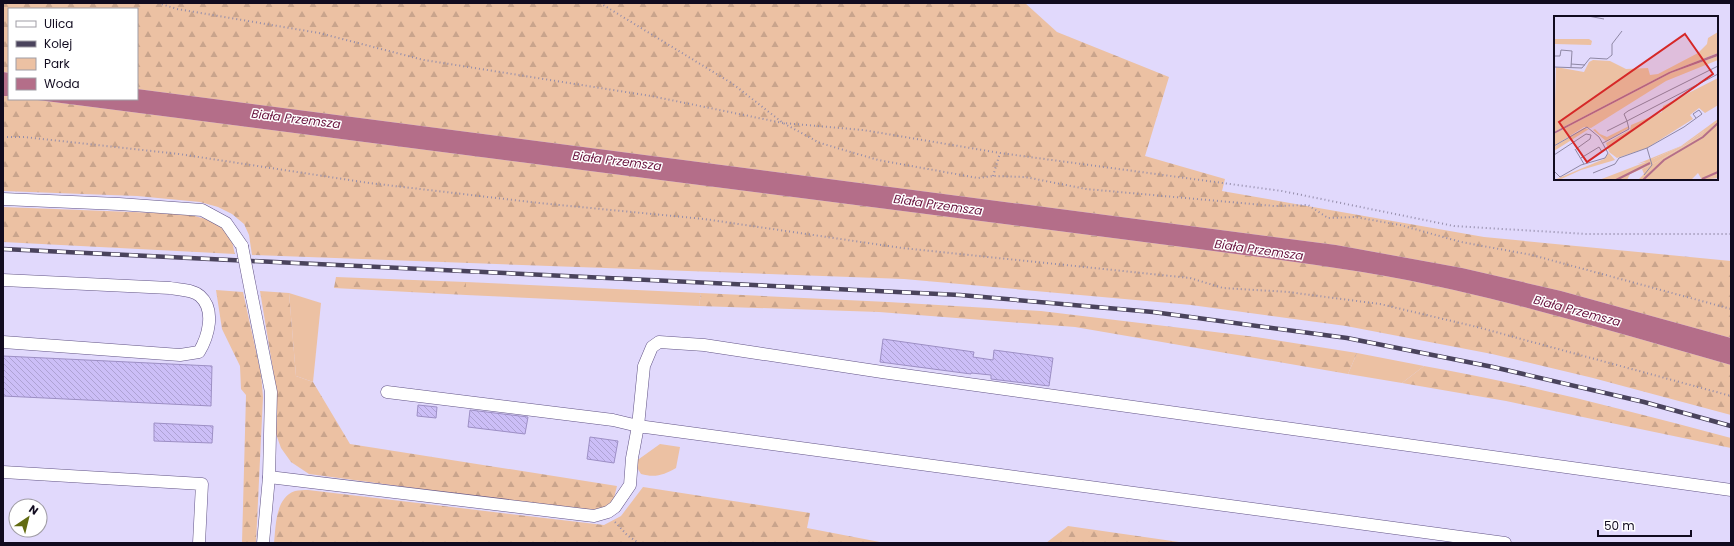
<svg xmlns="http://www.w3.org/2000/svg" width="1734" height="546" viewBox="0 0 1734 546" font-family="Poppins,sans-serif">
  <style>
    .green { fill: #ecc1a3 }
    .forest { fill: url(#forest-firs) }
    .water { fill: #b46e89 }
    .building { fill: url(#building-back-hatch); stroke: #9d8fc5 }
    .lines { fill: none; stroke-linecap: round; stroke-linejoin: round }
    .minor-casing { stroke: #625486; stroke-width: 13 }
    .path { stroke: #948daa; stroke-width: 2; stroke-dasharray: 1 3; stroke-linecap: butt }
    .minor { stroke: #fff; stroke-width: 12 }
    .rail-casing { stroke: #4a435c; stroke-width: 4.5 }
    .rail { stroke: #fff; stroke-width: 3; stroke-dasharray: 9; stroke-linecap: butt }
    .minor-bridge-casing { stroke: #625486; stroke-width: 13; stroke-linecap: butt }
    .minor-bridge { stroke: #fff; stroke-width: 12 }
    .labels { text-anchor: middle; stroke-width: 3; stroke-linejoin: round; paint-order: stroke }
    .water-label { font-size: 12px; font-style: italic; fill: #69133e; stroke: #fff }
    .inset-river { fill: none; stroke: #b46e89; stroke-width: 2 }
    .inset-road { fill: none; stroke: #8e87a4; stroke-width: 1 }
    .view { fill: #d62828; fill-opacity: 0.15; stroke: #d62828; stroke-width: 2 }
    .inset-edge { fill: none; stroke: #110b1f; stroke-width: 2 }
  </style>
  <defs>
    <pattern id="forest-firs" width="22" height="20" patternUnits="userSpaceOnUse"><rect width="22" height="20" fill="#ecc1a3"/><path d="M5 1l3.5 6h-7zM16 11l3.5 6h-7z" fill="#c9a48c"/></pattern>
    <pattern id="building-back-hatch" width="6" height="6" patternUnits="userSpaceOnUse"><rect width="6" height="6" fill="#ccbef7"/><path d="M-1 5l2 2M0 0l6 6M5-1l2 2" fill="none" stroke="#aea2d3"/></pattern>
  </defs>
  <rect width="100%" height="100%" fill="#e1d9fc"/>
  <g class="green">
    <path d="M 466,282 L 701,293 L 699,306 L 466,295 Z"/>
    <path d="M 289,293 L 321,303 L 313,382 L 296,376 Z"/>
    <path d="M 1357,353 L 1424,366 L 1402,383 L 1348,374 Z"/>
    <path d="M 660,444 L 680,447 L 676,468 C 664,475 655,478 641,474 L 636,466 L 637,459 L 639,459 Z"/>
  </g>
  <g class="forest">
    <path d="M 3,3 L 1025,3 L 1057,32 L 1169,77 L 1145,156 L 1225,179 L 1222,191 L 1484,237 L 1731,261 L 1731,338 L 1561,291 L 1462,268 L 1336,245 L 137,89 L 137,9 L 9,9 L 9,73 L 3,72 Z"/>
    <path d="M 3,96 L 9,96 L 9,99 L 30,99 L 1206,250 C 1289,261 1372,271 1454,290 C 1547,311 1639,339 1731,365 L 1731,415 L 1593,378 L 1492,354 L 1346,326 L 1191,305 L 904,279 L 252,255 L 249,235 L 244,224 L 232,214 L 218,207 L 200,202 L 137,196 L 3,191 Z"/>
    <path d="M 3,207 L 184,214 C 200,217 221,221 230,236 C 233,241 233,248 235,254 L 3,242 Z"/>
    <path d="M 336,277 L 466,282 L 466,295 L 334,288 Z"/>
    <path d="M 216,290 L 243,292 L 261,374 L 263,397 L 256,543 L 242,543 L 246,395 L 241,389 L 240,366 L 222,329 Z"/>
    <path d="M 260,291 L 289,293 L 296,376 L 313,382 L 350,444 L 617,486 L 614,498 L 608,508 L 598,511 L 576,510 L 309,474 L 291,462 L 281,448 L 276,434 L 276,388 Z"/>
    <path d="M 701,293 L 888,302 L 1041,311 L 1256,337 L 1357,353 L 1348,374 L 1075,327 L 879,312 L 699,306 Z"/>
    <path d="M 1424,366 C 1527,384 1629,411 1731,438 L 1731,448 L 1506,401 L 1402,383 Z"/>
    <path d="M 643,487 L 810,513 L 807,528 L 885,543 L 274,543 C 276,526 275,498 295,491 C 299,490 304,490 308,490 L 604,525 L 621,516 Z"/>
    <path d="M 1068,526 L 1186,543 L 1046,543 Z"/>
  </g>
  <g class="water">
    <path d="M 3,72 L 9,73 L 9,96 L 3,96 Z"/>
    <path d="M 137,89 L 1336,245 L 1462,268 L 1561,291 L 1731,338 L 1731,365 C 1639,339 1547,311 1454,290 C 1372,271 1289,261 1206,250 L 30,99 L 137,99 Z"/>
  </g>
  <g class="building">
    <path d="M 883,339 L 974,352 L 973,357 L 993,360 L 994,350 L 1053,358 L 1049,386 L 991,379 L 991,375 L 971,373 L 971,374 L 880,362 Z"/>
    <path d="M 3,356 L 212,366 L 211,406 L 3,396 Z"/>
    <path d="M 418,405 L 437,407 L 436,418 L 417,416 Z"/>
    <path d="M 470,410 L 528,417 L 525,434 L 468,427 Z"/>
    <path d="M 154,423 L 213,426 L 212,443 L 154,441 Z"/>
    <path d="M 590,437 L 618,441 L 614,463 L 587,459 Z"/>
  </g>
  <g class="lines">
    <defs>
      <g id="minor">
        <path d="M 3,199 L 119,204 L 202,210 L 226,223 L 242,246"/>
        <path d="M 3,280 L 170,288 C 180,290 192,289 200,296 C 216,310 208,337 199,352 L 180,355 L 3,342"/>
        <path d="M 252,297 L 271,392 L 269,477 L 263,543"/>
        <path d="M 387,392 L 613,420 L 638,426 L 644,366 L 652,347 L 659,342 L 704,345 L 882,372 L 1731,490"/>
        <path d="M 3,472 L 202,484 L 199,543"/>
        <path d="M 269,477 L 594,516 L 608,512 L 615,507 L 630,485 L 632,458 L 638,426 L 1505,543"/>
      </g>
    </defs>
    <use href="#minor" class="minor-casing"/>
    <g class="path">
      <path d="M 158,3 L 177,9 L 319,33 L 424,60 L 651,96 L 783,123 L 863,130 L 1000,153 L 1282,191 L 1454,226 L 1586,234 L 1731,234"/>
      <path d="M 600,3 L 733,84 L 783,123 L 820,143 L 878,160 L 978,178 L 993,176 L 1025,177 L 1086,189 L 1274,206 L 1308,205 L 1328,218 L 1355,217 L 1400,225 L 1461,242 L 1532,255 L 1731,309"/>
      <path d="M 3,137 L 24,137 L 179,154 L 369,183 L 539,203 L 704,219 L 902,248 L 1190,278 L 1223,288 L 1288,292 L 1380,304 L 1477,327 L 1731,396"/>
      <path d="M 993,176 L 1000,153"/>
      <path d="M 615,522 L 628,536 L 639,543"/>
    </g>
    <use href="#minor" class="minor"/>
    <defs>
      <path id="rail" d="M 3,249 L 960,295 L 1153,312 L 1347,338 L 1493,367 L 1644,402 L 1731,426"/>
    </defs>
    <use href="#rail" class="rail-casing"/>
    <use href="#rail" class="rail"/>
    <defs>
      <path id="minor-bridge" d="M 242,246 L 252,297"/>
    </defs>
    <use href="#minor-bridge" class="minor-bridge-casing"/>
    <use href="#minor-bridge" class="minor-bridge"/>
  </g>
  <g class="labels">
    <g class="water-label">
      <text transform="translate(296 119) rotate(7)" y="4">Biała Przemsza</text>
      <text transform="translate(617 161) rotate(7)" y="4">Biała Przemsza</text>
      <text transform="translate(938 205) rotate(8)" y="4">Biała Przemsza</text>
      <text transform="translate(1259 250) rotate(8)" y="4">Biała Przemsza</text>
      <text transform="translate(1577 311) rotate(15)" y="4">Biała Przemsza</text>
    </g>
  </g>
  <g transform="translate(1554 16)">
    <rect width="164" height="164" fill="#e1d9fc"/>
    <path d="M 1,23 L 35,23 L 38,25 L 37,29 L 1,28 ZM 164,103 L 164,162 L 148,164 L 144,157 L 137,164 L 84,164 L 90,158 L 88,153 L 97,149 L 91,146 L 83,148 L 127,130 ZM 150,115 L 146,121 L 99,148 L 99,143 L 130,129 Z" fill="#ecc1a3" fill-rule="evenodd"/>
    <path d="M 164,16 L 164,37 L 115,56 L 0,116 L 2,51 L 30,56 L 35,46 L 39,44 L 56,45 L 72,53 L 94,52 L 96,59 L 104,58 L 144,37 L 153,28 L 154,22 ZM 164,40 L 164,44 L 112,65 L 37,112 L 30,111 L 0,130 L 0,118 L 117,57 ZM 164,62 L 164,89 L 161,91 L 151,97 L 145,92 L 136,99 L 139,103 L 93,132 L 63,142 L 55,136 L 52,127 L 76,114 L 77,109 L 108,96 L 109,90 ZM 75,110 L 75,112 L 52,125 L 39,114 L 41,113 L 46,118 L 53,121 ZM 30,112 L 35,113 L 0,135 L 0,131 ZM 150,115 L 146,121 L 99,148 L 99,143 L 130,129 ZM 55,137 L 61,144 L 27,154 L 5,164 L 0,164 L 50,143 ZM 97,144 L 97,149 L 76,158 L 73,164 L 45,164 Z" fill="#ecc1a3"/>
    <path d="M 164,37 L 164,40 L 117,57 L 0,118 L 0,116 L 115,56 Z" fill="#b46e89"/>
    <path class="inset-river" d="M 148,163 L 164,156M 62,164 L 96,147M 89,164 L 110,144 L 149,121 L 164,107"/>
    <path class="inset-road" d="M 34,0 L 50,3M 0,40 L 6,40 L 7,34 L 18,35 L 17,51M 17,48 L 31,49M 0,51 L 28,52 L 36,42 L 53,43 L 58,39 L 58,28 L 68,15M 53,115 L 73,105 L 70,98 L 74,95 L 164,50M 49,127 L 75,113 L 73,105 L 164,58M 0,130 L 33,111 L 45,121 L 54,137 L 51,142 L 27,149 L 6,161 L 0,155M 21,133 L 30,148M 0,139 L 32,118 L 37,119 L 36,123 L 22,133M 27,142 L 45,131 L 48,136M 39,157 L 61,148 L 65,142 L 93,132 L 130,111 L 148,98 L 145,94 L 139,98 L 142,102M 90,159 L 98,149 L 93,132"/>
    <path class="view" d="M 131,18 L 159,58 L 33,146 L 5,106 Z"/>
    <rect width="164" height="164" class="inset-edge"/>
  </g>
  <rect width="1734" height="546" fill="none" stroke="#110b1f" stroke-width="8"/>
  <rect x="8" y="8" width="130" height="92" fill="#ffffff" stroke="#a09da5"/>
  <rect x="16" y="21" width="20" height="6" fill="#ffffff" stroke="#a09da5"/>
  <text x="44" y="28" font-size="12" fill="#110b1f">Ulica</text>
  <rect x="16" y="41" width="20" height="6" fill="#4a435c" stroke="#a09da5"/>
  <text x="44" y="48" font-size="12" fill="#110b1f">Kolej</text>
  <rect x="16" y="58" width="20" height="12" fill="#ecc1a3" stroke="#a09da5"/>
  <text x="44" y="68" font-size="12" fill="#110b1f">Park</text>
  <rect x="16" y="78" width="20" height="12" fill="#b46e89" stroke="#a09da5"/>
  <text x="44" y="88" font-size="12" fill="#110b1f">Woda</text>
  <g transform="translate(28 518) rotate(35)"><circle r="19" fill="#ffffff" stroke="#a09da5"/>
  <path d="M0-3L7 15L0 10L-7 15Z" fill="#626b11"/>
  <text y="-6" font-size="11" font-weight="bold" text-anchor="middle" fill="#110b1f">N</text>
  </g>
  <path d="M1598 530v6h93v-6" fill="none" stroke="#110b1f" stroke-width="2"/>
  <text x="1604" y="530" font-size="12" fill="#110b1f" stroke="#ffffff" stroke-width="3" paint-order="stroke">50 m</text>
</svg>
